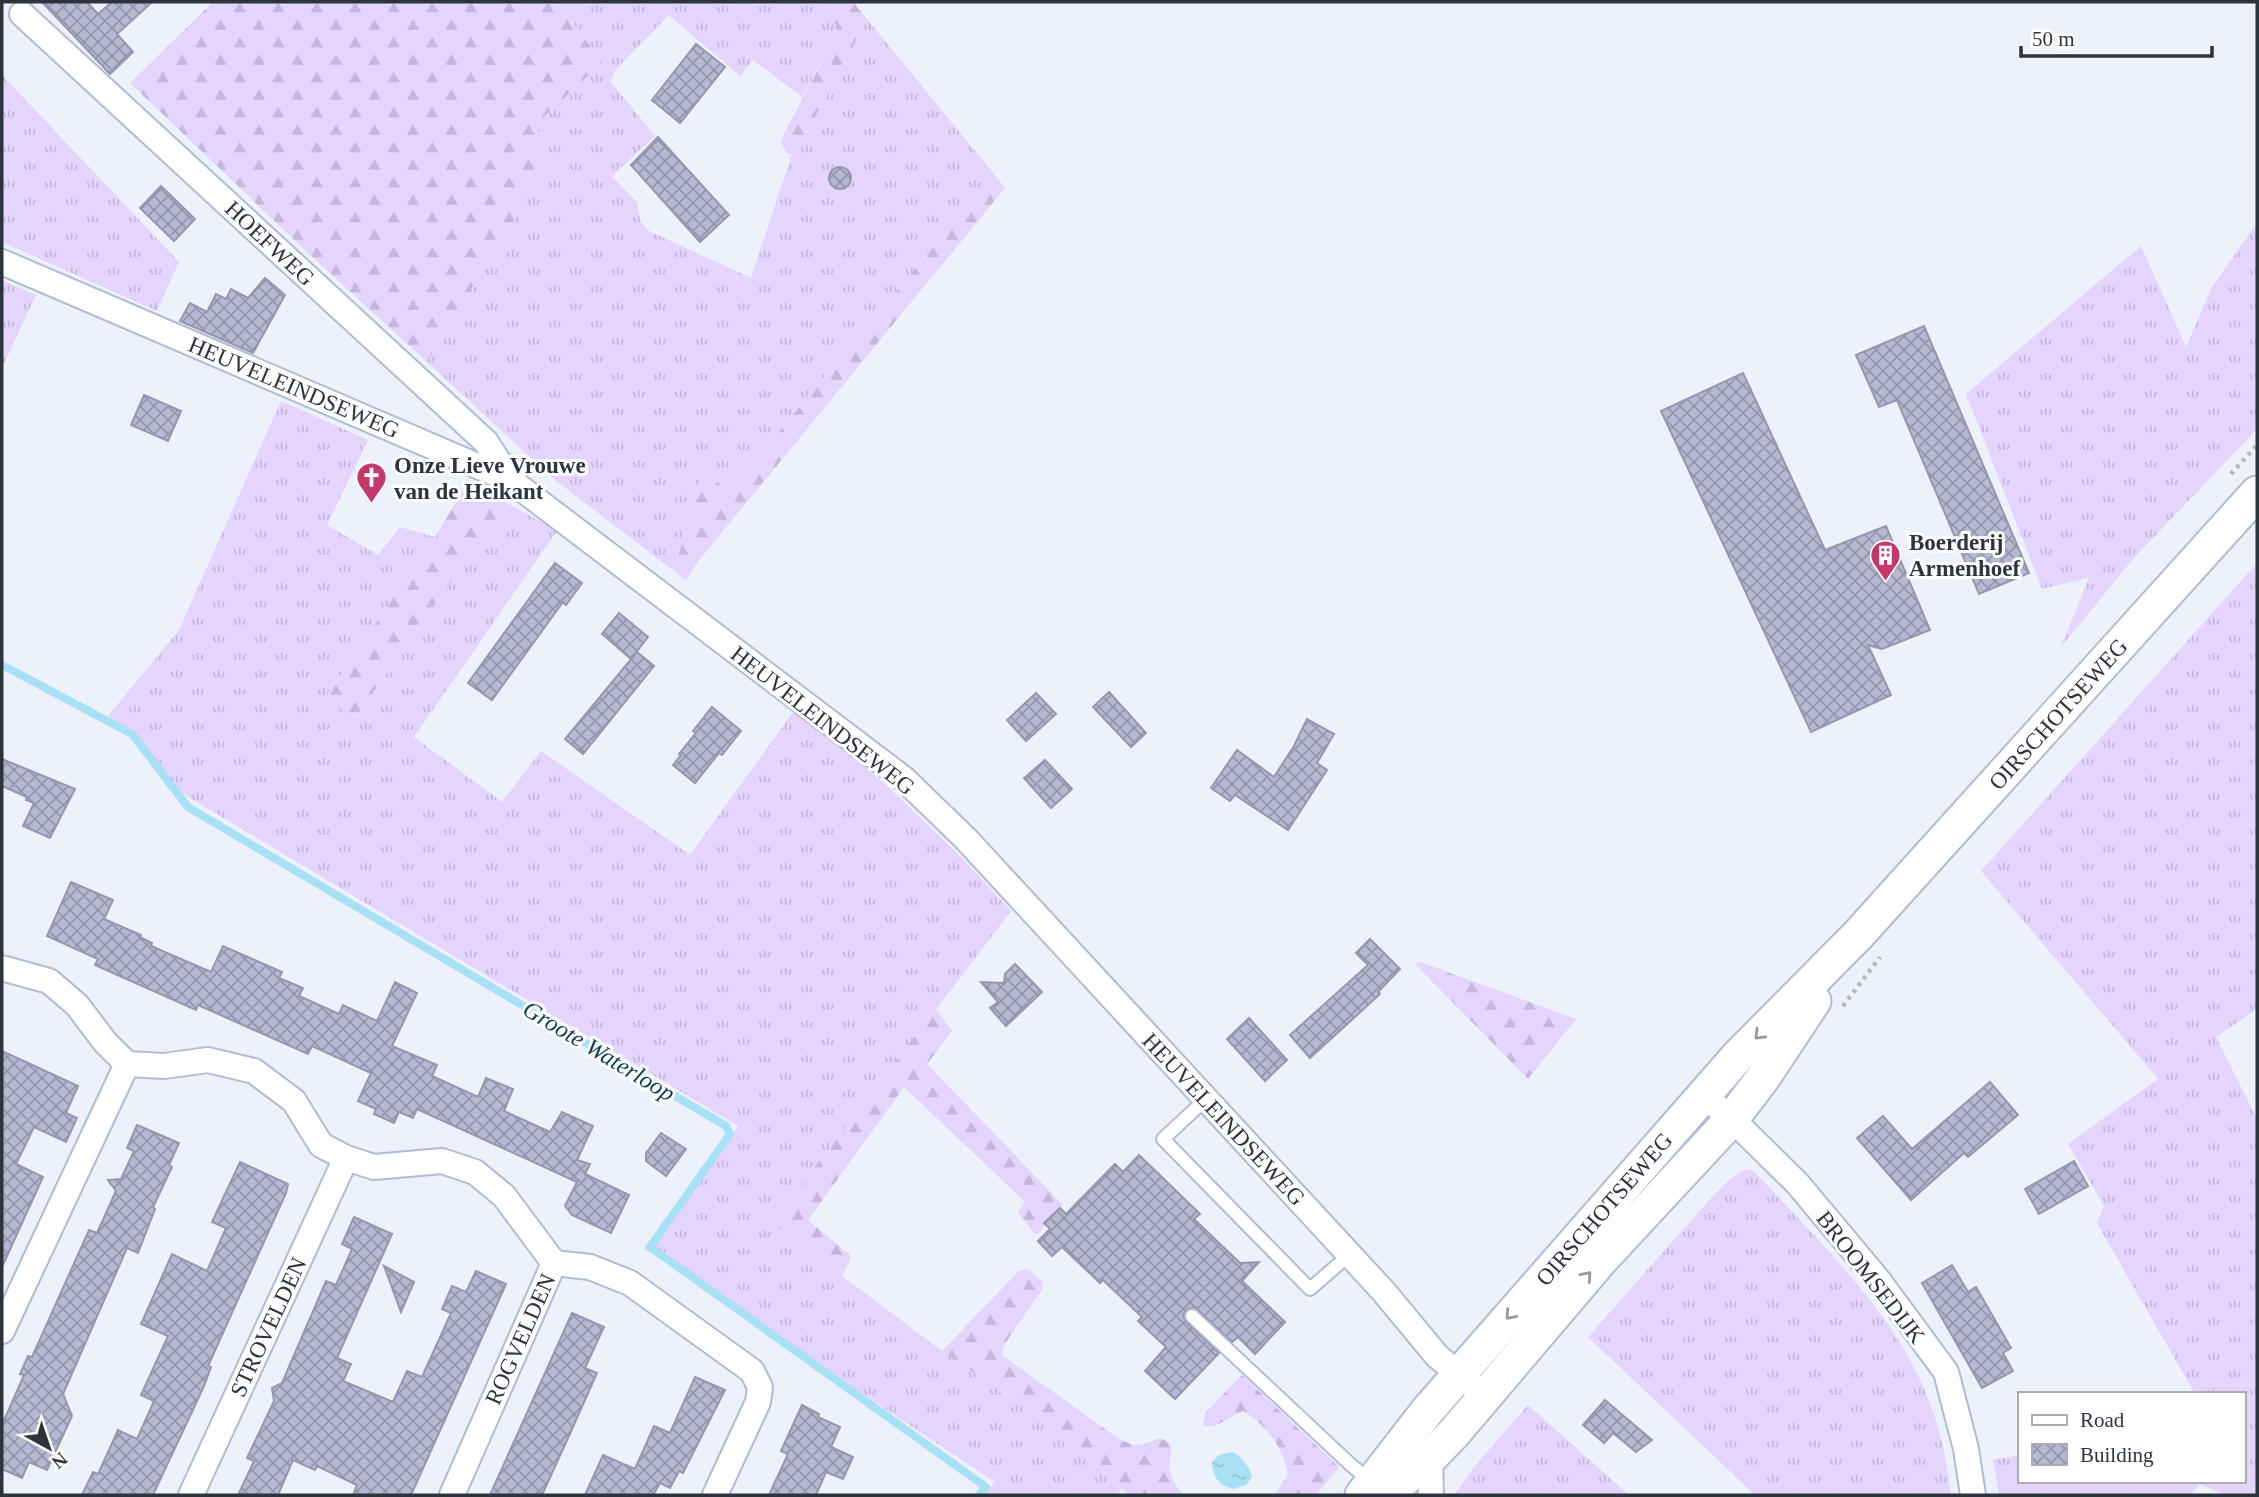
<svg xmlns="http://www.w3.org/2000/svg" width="2259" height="1497" viewBox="0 0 2259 1497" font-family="'Times New Roman',serif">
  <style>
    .grass { fill: url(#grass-tufts) }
    .forest { fill: url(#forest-firs) }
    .water { fill: url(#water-ripples) }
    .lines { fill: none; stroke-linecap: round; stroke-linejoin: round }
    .stream { stroke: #a8e0f5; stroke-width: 8 }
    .building { fill: url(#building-cross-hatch); stroke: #9597af; stroke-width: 2 }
    .service-casing { stroke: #afbcd3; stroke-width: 16 }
    .minor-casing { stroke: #afbcd3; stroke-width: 28 }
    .secondary-casing { stroke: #afbcd3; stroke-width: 37 }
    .path { stroke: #b1b6c0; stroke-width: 4.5; stroke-dasharray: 3.5 5; stroke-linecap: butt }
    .service { stroke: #fff; stroke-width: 12 }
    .minor { stroke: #fff; stroke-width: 24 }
    .secondary { stroke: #fff; stroke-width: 33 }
    .oneway { stroke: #969a9e }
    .labels { text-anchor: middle; stroke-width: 6; stroke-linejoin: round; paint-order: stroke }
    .street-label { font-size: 23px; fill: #2e343d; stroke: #fff }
    .poi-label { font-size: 23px; font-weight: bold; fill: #2e343d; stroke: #fff; text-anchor: start }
    .water-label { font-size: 24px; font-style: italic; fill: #0e3d4c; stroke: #fff }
  </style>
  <defs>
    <pattern id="grass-tufts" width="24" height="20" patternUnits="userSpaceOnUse" patternTransform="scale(1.75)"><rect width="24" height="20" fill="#e4d4fe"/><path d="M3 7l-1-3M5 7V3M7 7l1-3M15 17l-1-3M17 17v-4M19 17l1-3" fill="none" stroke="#c4b7db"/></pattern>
    <pattern id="forest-firs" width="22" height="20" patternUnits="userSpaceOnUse" patternTransform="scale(1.75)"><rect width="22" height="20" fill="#e4d4fe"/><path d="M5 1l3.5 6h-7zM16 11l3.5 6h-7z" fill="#c4b7db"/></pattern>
    <pattern id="water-ripples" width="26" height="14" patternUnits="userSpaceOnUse" patternTransform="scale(1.75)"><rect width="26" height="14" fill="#a8e0f5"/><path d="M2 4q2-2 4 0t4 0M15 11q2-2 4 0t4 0" fill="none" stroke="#91c1d3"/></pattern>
    <pattern id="building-cross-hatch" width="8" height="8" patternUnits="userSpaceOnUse" patternTransform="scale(1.75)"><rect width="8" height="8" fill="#b7b8d2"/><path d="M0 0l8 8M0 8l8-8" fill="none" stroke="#9596ac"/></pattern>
  </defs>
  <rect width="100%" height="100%" fill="#ecf1fb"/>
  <g class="grass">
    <path d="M 556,2 L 817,2 L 836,25 L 835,36 L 802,97 L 753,60 L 740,76 L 669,15 L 617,68 L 610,81 L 655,136 L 612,176 L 637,202 L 640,220 L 647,230 L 751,278 L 792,154 L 799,147 L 867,19 L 994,174 L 731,489 L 727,489 L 702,472 L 674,571 L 555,480 L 427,362 L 540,176 L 543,149 L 536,124 L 603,62 Z"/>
    <path d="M 2,75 L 179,262 L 157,311 L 2,242 Z"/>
    <path d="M 2257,223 L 2257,429 L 2133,559 L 2061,647 L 2089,578 L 2042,589 L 1966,394 L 2141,246 L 2186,347 L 2212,287 Z"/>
    <path d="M 2,280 L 36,295 L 2,368 Z"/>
    <path d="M 281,401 L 368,440 L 327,525 L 378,555 L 400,527 L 435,537 L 324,699 L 356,717 L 507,503 L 557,531 L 414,737 L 502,802 L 541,751 L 690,855 L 796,708 L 886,785 L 957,853 L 1011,911 L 773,1224 L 942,1351 L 1069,1439 L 1122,1489 L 1116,1495 L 983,1495 L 995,1482 L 644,1248 L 738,1126 L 180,792 L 118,722 L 108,716 L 179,630 Z"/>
    <path d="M 2257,563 L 2257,1009 L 2216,1037 L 2257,1119 L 2257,1495 L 2224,1495 L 2200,1484 L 2190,1495 L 1999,1495 L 1993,1460 L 2019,1455 L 2019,1481 L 2243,1481 L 2243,1394 L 2195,1394 L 2097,1223 L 2104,1206 L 2068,1144 L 2158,1079 L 1981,871 Z"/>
    <path d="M 1746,1169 L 1755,1172 C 1818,1241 1900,1317 1931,1406 C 1942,1435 1947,1465 1951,1495 L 1755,1495 L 1588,1337 L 1711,1198 L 1729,1180 Z"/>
    <path d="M 1528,1405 L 1629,1495 L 1454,1495 L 1474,1467 Z"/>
  </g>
  <g class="forest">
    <path d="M 213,2 L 556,2 L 603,62 L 536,124 L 543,149 L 540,176 L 427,362 L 308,253 L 130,83 Z"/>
    <path d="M 817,2 L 853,2 L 867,19 L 799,147 L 792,154 L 788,154 L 781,144 L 783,136 L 835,36 L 836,25 Z"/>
    <path d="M 994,174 L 1005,188 L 696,564 L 686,580 L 674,571 L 702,471 L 727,489 L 731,489 Z"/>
    <path d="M 466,485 L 507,503 L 355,718 L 324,699 L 435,537 Z"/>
    <path d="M 1420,962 L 1576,1019 L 1528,1079 L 1415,964 Z"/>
    <path d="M 936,1009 L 952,1031 L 927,1064 L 1063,1205 L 1038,1234 L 1035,1234 L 1018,1213 L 1025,1202 L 904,1087 L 808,1220 L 850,1255 L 850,1260 L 842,1276 L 776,1227 L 774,1220 Z"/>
    <path d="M 1025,1269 L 1030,1271 L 1043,1282 L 1043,1288 L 1006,1342 L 1002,1351 L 1003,1356 L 1119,1439 C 1124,1441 1130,1444 1136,1445 C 1153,1445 1160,1429 1172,1448 C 1167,1471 1169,1477 1183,1495 L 1129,1495 L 1069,1439 L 942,1351 L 1018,1272 Z"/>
    <path d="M 1242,1375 L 1339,1467 L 1316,1495 L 1274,1495 L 1288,1475 C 1284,1449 1266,1424 1243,1411 L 1215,1426 L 1205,1426 L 1203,1422 L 1206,1412 Z"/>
  </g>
  <path class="water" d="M 1231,1452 C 1242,1455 1249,1467 1252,1477 L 1246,1485 L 1233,1489 C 1219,1486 1212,1476 1212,1462 L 1219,1455 Z"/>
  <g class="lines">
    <path class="stream" d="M 2,665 L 132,734 L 188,807 L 726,1126 L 730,1134 L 650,1247 L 986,1487 L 979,1495"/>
  </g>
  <g class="building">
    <path d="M 42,2 L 87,2 L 98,14 L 112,2 L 152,2 L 117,34 L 133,52 L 110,74 Z"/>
    <path d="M 696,44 L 725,67 L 680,123 L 652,100 Z"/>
    <path d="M 658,137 L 729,215 L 700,242 L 631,165 Z"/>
    <circle cx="840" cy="178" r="11"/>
    <path d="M 161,186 L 195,219 L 174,241 L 140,208 Z"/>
    <path d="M 265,278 L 285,295 L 253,353 L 180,321 L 190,303 L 207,312 L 216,294 L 226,299 L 231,289 L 248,298 Z"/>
    <path d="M 1924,326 L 2029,573 L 1979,594 L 1897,400 L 1879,407 L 1856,355 Z"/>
    <path d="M 1743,373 L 1825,550 L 1886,526 L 1930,630 L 1882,649 L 1868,645 L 1891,695 L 1811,732 L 1661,411 Z"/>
    <path d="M 144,395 L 181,411 L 168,441 L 131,425 Z"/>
    <path d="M 555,563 L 582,583 L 566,605 L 563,602 L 492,700 L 468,683 Z"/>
    <path d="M 619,613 L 648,637 L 631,659 L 602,634 Z"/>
    <path d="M 637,652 L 654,666 L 583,754 L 565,739 Z"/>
    <path d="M 1109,692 L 1146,733 L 1131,747 L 1093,707 Z"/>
    <path d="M 1036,693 L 1056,714 L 1026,741 L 1007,720 Z"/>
    <path d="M 712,707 L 741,731 L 722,755 L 719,753 L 695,783 L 673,765 L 681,755 L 679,754 L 696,733 L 693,731 Z"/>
    <path d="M 1307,719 L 1334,734 L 1317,763 L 1327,770 L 1288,830 L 1235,795 L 1230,801 L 1211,788 L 1237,750 L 1274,777 L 1294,746 Z"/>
    <path d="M 2,759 L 75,789 L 50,838 L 23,826 L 34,803 L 26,800 L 27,797 L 2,786 Z"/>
    <path d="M 1045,760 L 1072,789 L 1051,808 L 1024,778 Z"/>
    <path d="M 71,882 L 113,900 L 104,919 L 141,935 L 140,937 L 152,943 L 151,946 L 211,972 L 223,946 L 282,972 L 279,978 L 303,988 L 299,996 L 339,1014 L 343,1005 L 377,1021 L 395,982 L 417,993 L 392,1046 L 437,1065 L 432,1076 L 478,1097 L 486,1078 L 513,1089 L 504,1111 L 550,1132 L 562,1112 L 593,1126 L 577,1160 L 590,1164 L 585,1174 L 629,1195 L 611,1233 L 572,1215 L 565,1206 L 577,1182 L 417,1109 L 413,1118 L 399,1112 L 394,1123 L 374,1114 L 376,1109 L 358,1101 L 371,1073 L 312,1046 L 308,1054 L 198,1005 L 196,1010 L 95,965 L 98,959 L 47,936 Z"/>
    <path d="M 1370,939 L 1400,969 L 1378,992 L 1380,994 L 1310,1058 L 1290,1035 L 1368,965 L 1356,953 Z"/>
    <path d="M 1015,964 L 1042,992 L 1006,1026 L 990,1008 L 998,1002 L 981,982 L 1004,983 L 1005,974 Z"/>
    <path d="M 1249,1018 L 1287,1060 L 1265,1081 L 1227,1039 Z"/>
    <path d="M 2,1051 L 78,1086 L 66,1113 L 77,1118 L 66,1142 L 34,1127 L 16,1164 L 43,1177 L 2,1267 Z"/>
    <path d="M 1990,1082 L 2018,1115 L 1968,1157 L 1964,1153 L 1911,1200 L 1857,1138 L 1883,1116 L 1912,1149 Z"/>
    <path d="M 137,1125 L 179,1143 L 169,1165 L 172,1167 L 153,1207 L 155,1209 L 138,1253 L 127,1248 L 63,1394 L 72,1416 L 47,1470 L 29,1462 L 22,1478 L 2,1469 L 2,1425 L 24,1375 L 20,1374 L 28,1356 L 32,1357 L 89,1230 L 97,1233 L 116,1191 L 108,1180 L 121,1179 L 134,1151 L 127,1148 Z"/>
    <path d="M 661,1133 L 686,1149 L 666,1176 L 646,1161 L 646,1153 Z"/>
    <path d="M 1139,1155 L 1200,1214 L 1194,1219 L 1240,1263 L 1259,1262 L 1242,1281 L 1285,1322 L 1255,1354 L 1238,1337 L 1232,1342 L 1197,1309 L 1193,1307 L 1186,1310 L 1183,1315 L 1186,1322 L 1219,1353 L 1175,1399 L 1145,1371 L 1166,1347 L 1138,1321 L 1142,1317 L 1103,1280 L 1100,1283 L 1062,1247 L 1052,1256 L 1038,1241 L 1050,1229 L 1044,1223 L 1060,1208 L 1066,1214 L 1115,1164 L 1123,1172 Z"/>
    <path d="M 2074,1161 L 2088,1186 L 2039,1214 L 2025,1189 Z"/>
    <path d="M 240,1162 L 288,1184 L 286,1193 L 208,1366 L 211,1367 L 204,1386 L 153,1495 L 82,1495 L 93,1472 L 98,1474 L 118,1430 L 137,1439 L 154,1401 L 141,1395 L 168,1336 L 141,1324 L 172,1254 L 207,1271 L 226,1228 L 212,1222 Z"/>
    <path d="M 354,1217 L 392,1234 L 337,1358 L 351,1364 L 343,1381 L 393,1402 L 407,1371 L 422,1377 L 451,1313 L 442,1309 L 452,1286 L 466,1292 L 476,1271 L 506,1284 L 411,1495 L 353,1495 L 357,1485 L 317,1466 L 315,1470 L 293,1460 L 278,1495 L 238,1495 L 254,1461 L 247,1458 L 274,1401 L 272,1388 L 282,1383 L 326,1281 L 336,1285 L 352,1249 L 342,1244 Z"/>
    <path d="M 1952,1265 L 1968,1292 L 1976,1287 L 2011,1348 L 2003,1353 L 2013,1371 L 1982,1388 L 1922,1283 Z"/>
    <path d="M 384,1266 L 414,1282 L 401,1312 Z"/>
    <path d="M 572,1313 L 604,1327 L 585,1368 L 597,1373 L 568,1438 L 542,1495 L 490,1495 Z"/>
    <path d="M 695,1377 L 725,1390 L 683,1473 L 679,1471 L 670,1488 L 660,1483 L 653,1495 L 585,1495 L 603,1455 L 635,1469 L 654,1426 L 670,1433 Z"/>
    <path d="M 1605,1400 L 1619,1412 L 1652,1440 L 1636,1452 L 1613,1433 L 1604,1443 L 1583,1425 Z"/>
    <path d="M 802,1405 L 819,1414 L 818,1417 L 840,1427 L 831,1447 L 853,1457 L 843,1479 L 826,1472 L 816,1495 L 769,1495 L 788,1454 L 781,1451 Z"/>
  </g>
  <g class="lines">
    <defs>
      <g id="service">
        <path d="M 1206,1099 L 1163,1139 L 1310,1289 L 1349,1255"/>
        <path d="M 1192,1316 L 1351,1465 L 1372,1482"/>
      </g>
      <g id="minor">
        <path d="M 22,14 L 486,442 L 510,480"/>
        <path d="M 2,262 L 510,480 L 904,779 L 966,839 L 1384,1292 L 1437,1356 L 1472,1385"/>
        <path d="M 2,968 L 49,981 L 77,1005 L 105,1042 L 127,1064 L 164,1066 L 208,1060 L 254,1071 L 294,1101 L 321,1145 L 346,1158 L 374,1167 L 442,1161 L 475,1172 L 504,1196 L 554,1263 L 452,1495"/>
        <path d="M 1704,1095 L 1743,1130 L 1797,1183 L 1879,1281 L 1946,1372 L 1966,1449 L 1973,1495"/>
        <path d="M 554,1263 L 590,1267 L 630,1283 L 752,1371 L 760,1387 L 758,1402 L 715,1495"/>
        <path d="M 2,1331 L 127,1064"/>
        <path d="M 1430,1458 L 1431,1495"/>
        <path d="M 191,1495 L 346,1158"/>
      </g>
      <g id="secondary">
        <path d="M 1362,1495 L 1428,1410 L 1738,1056 L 1858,935 L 2257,493"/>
        <path d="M 1385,1495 L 1430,1458 L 1454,1433 L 1600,1261 L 1731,1120 L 1763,1078 L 1814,1001"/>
      </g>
    </defs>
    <use href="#service" class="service-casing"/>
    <use href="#minor" class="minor-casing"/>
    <use href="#secondary" class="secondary-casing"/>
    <g class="path">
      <path d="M 2231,474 L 2257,445"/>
      <path d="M 1843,1006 L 1880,957"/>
    </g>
    <use href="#service" class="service"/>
    <use href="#minor" class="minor"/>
    <use href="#secondary" class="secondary"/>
  </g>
  <defs><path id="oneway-chevron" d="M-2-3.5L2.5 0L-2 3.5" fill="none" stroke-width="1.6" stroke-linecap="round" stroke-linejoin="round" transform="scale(1.75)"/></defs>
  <g class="oneway">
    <use href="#oneway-chevron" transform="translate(1759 1035) rotate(135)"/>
    <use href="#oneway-chevron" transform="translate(1587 1276) rotate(-49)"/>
    <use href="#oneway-chevron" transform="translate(1510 1315) rotate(131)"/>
  </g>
  <defs>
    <symbol id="church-pin" viewBox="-11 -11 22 30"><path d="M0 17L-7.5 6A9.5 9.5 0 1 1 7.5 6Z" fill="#c4396d" stroke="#fff"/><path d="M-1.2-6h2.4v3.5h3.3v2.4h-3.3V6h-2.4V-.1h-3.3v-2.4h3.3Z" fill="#fff"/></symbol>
    <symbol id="building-pin" viewBox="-11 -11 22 30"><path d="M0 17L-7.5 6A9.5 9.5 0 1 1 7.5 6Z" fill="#c4396d" stroke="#fff"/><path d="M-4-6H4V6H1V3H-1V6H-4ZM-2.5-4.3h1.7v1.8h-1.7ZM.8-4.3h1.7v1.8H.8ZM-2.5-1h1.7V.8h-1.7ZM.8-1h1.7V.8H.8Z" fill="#fff"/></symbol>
  </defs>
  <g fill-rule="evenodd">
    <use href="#church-pin" x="354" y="460" width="35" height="47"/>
    <use href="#building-pin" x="1868" y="538" width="35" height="47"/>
  </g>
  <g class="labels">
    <g class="street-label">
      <text transform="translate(270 243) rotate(43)" y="8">HOEFWEG</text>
      <text transform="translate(294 387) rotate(23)" y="8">HEUVELEINDSEWEG</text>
      <text transform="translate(2058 714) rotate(-48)" y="8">OIRSCHOTSEWEG</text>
      <text transform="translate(823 720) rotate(38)" y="8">HEUVELEINDSEWEG</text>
      <text transform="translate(1224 1119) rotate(47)" y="8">HEUVELEINDSEWEG</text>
      <text transform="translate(1604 1209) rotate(-49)" y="8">OIRSCHOTSEWEG</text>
      <text transform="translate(1871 1277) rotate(52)" y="8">BROOMSEDIJK</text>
      <text transform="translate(268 1327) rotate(-65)" y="8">STROVELDEN</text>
      <text transform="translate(520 1339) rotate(-66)" y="8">ROGVELDEN</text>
    </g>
    <g class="poi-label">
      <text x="394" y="473">Onze Lieve Vrouwe<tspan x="394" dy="26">van de Heikant</tspan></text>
      <text x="1909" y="550">Boerderij<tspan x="1909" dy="26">Armenhoef</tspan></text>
    </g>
    <g class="water-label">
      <text transform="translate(599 1051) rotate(31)" y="8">Groote Waterloop</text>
    </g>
  </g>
  <rect width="2259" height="1497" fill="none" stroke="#2e343d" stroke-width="7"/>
  <rect x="2018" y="1392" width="228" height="91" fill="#ffffff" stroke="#abaeb1" stroke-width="2"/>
  <rect x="2032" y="1415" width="35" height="10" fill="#ffffff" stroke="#abaeb1" stroke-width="2"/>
  <text x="2080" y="1427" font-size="21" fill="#2e343d">Road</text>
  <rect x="2032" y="1444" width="35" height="21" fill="url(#building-cross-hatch)" stroke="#abaeb1" stroke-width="2"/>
  <text x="2080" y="1462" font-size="21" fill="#2e343d">Building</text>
  <g transform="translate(49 1448) rotate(140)" stroke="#ffffff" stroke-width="5" paint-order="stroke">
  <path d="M0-5L12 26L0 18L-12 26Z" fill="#2e343d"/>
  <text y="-10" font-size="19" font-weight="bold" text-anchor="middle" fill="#2e343d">N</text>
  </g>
  <path d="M2021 46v10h191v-10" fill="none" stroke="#2e343d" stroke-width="3.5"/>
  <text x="2032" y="46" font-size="21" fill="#2e343d" stroke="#ffffff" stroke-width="5" paint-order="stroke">50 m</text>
</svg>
